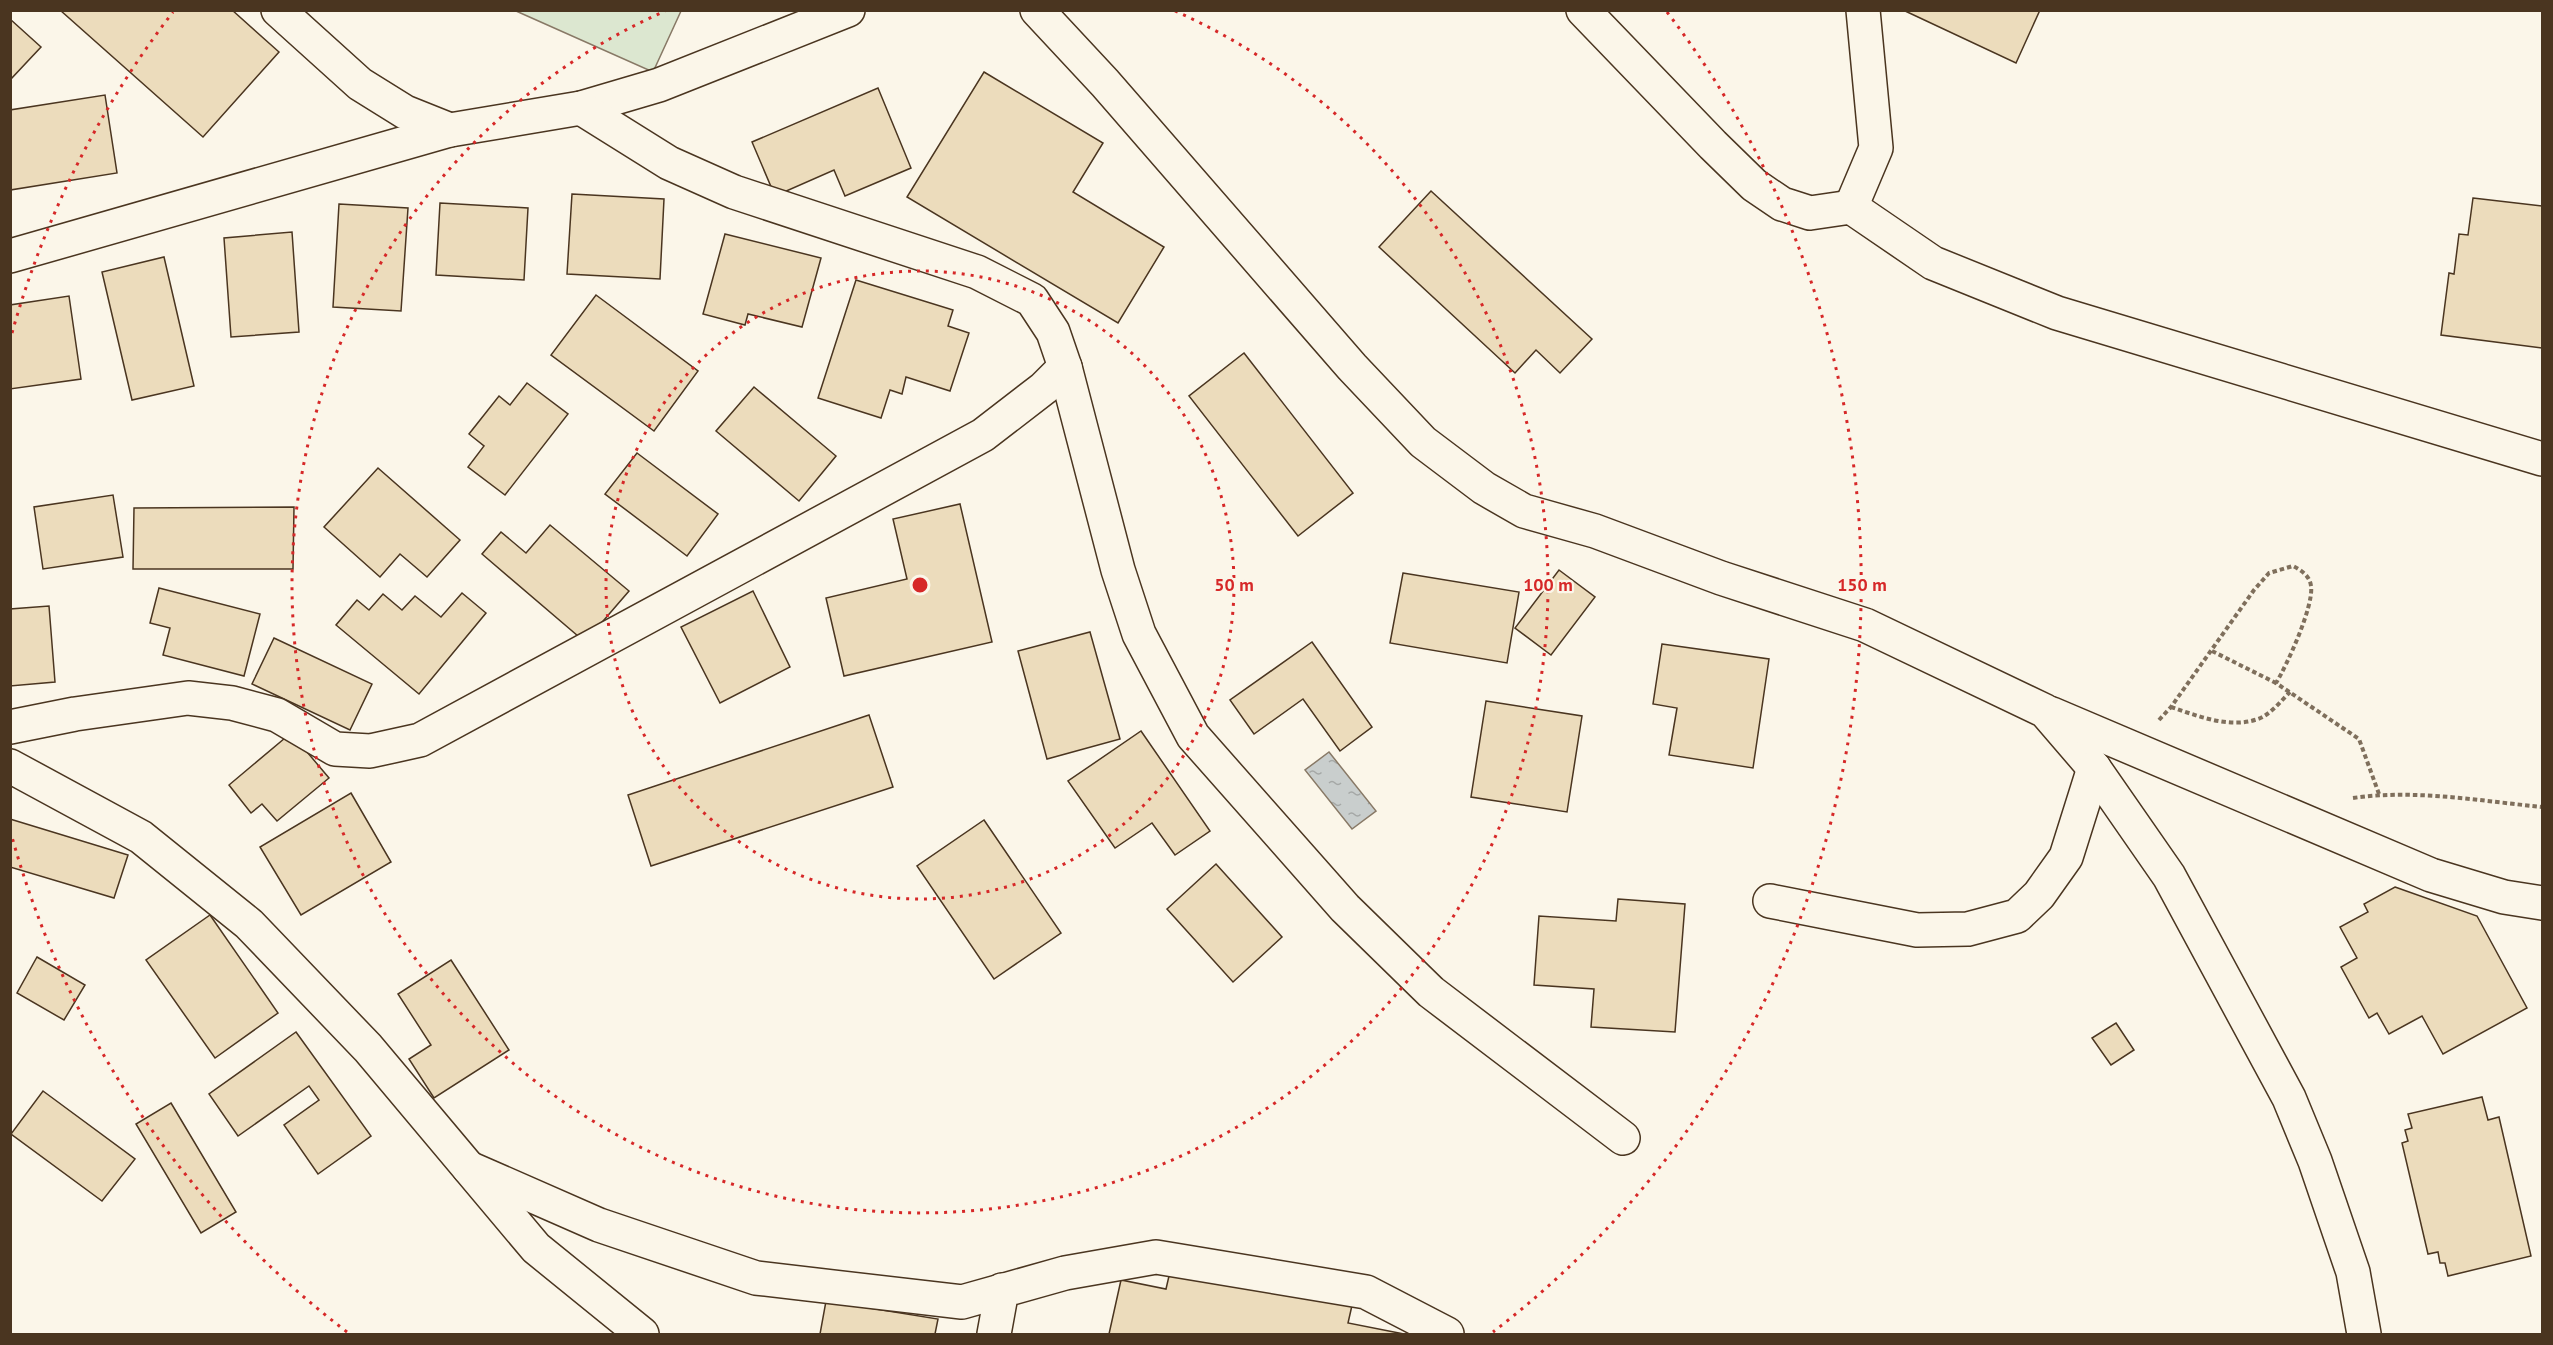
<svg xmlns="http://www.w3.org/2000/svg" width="2553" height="1345" viewBox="0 0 2553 1345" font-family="'PT Sans',sans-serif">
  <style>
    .pitch { fill: #dce7d0; stroke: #887966; stroke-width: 1.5 }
    .water { fill: url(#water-ripples); stroke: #887966; stroke-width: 1.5 }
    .building { fill: #ecdcbc; stroke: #4a3520; stroke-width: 1.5 }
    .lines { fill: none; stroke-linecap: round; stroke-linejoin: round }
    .minor-casing { stroke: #4a3520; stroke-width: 36 }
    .path { stroke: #7f6f5c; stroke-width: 4; stroke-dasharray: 4.5 3; stroke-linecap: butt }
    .minor { stroke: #fbf6e9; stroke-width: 33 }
    .ring { fill: none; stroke: #d62828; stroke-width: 3; stroke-dasharray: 3 6 }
    .centre { fill: #d62828; stroke: #fbf6e9; stroke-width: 3 }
    .ring-label { font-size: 18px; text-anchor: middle; font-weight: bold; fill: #d62828; stroke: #fbf6e9; stroke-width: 4.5; stroke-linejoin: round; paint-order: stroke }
  </style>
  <defs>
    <pattern id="water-ripples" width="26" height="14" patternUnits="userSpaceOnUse" patternTransform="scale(1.5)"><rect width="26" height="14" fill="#c9cecd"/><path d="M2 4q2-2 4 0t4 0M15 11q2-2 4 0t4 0" fill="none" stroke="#a5a8a6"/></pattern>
  </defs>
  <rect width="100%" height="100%" fill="#fbf6e9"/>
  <path class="pitch" d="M 516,11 L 681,11 L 653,72 Z"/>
  <path class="water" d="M 1329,752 L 1376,811 L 1352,829 L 1305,770 Z"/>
  <g class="building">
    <path d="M 60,10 L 232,10 L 279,52 L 203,137 Z"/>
    <path d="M 1903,10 L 2040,10 L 2016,63 Z"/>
    <path d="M 10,19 L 41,47 L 10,80 Z"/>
    <path d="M 984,72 L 1103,143 L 1073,192 L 1164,247 L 1118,323 L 907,197 Z"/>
    <path d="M 878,88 L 911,168 L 845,196 L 834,170 L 775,196 L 752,142 Z"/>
    <path d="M 105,95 L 117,173 L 10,190 L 10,110 Z"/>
    <path d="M 1431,191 L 1592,339 L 1560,373 L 1536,350 L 1515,373 L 1379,247 Z"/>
    <path d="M 572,194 L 664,199 L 660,279 L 567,274 Z"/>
    <path d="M 2473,198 L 2542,206 L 2542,348 L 2441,335 L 2449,273 L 2454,274 L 2459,234 L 2468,235 Z"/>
    <path d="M 440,203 L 528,208 L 524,280 L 436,275 Z"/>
    <path d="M 339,204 L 408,208 L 401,311 L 333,307 Z"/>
    <path d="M 292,232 L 299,332 L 231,337 L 224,238 Z"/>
    <path d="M 725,234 L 821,258 L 802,327 L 748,314 L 745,325 L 703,314 Z"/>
    <path d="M 164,257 L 194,386 L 132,400 L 102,272 Z"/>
    <path d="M 856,280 L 953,310 L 948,326 L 969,333 L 950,391 L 906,377 L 902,394 L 890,390 L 881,418 L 818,398 Z"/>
    <path d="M 596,295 L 698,371 L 654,431 L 551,355 Z"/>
    <path d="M 69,296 L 81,379 L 10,389 L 10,305 Z"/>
    <path d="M 1244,353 L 1353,493 L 1298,536 L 1189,396 Z"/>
    <path d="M 527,383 L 568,414 L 505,495 L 468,467 L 484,446 L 469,434 L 499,396 L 510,405 Z"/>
    <path d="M 754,387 L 836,456 L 799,501 L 716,431 Z"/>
    <path d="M 637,453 L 718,514 L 687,556 L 605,494 Z"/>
    <path d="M 378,468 L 460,540 L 427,577 L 400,554 L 380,577 L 324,527 Z"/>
    <path d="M 113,495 L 123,557 L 43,569 L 34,507 Z"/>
    <path d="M 960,504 L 992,642 L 844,676 L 826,598 L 907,579 L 893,519 Z"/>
    <path d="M 294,507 L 293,569 L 133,569 L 134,508 Z"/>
    <path d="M 550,525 L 629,591 L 585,642 L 482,554 L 501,532 L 526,553 Z"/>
    <path d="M 1559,570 L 1595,597 L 1551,655 L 1515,628 Z"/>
    <path d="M 1403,573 L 1519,592 L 1507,663 L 1390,643 Z"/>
    <path d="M 159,588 L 260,614 L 244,676 L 163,655 L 170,628 L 150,623 Z"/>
    <path d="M 753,591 L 790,667 L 720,703 L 681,627 Z"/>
    <path d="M 462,593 L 486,613 L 419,694 L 336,625 L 357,600 L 369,610 L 383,594 L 402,610 L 415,596 L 441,617 Z"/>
    <path d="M 49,606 L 55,682 L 10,686 L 10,609 Z"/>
    <path d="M 1090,632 L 1120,739 L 1047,759 L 1018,651 Z"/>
    <path d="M 274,638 L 372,684 L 350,730 L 252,684 Z"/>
    <path d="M 1312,642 L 1372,727 L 1340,751 L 1303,699 L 1254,734 L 1230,700 Z"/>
    <path d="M 1662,644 L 1769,659 L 1753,768 L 1669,755 L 1677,708 L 1653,704 Z"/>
    <path d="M 1486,701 L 1582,716 L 1567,812 L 1471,797 Z"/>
    <path d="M 869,715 L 893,787 L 651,866 L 628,795 Z"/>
    <path d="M 1141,731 L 1210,831 L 1175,855 L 1152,823 L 1115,848 L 1068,781 Z"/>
    <path d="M 291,733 L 329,778 L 277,821 L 262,804 L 251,813 L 229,785 Z"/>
    <path d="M 351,793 L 391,862 L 301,915 L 260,847 Z"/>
    <path d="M 10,819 L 128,855 L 114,898 L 10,867 Z"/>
    <path d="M 984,820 L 1061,933 L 994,979 L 917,866 Z"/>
    <path d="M 1216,864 L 1282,937 L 1233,982 L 1167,909 Z"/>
    <path d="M 2395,887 L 2477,916 L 2527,1008 L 2443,1054 L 2422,1016 L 2389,1034 L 2377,1013 L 2369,1018 L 2341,967 L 2357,958 L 2340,927 L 2368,912 L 2364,904 Z"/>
    <path d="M 1618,899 L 1685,904 L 1675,1032 L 1591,1027 L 1594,989 L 1534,985 L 1539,916 L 1616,921 Z"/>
    <path d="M 210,915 L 278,1013 L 215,1058 L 146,960 Z"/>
    <path d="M 37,957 L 85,985 L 64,1020 L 17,993 Z"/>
    <path d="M 451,960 L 509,1050 L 434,1098 L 409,1059 L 431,1045 L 398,994 Z"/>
    <path d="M 2116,1023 L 2134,1050 L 2111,1065 L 2092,1038 Z"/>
    <path d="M 296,1032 L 371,1136 L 318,1174 L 284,1125 L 319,1100 L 309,1086 L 238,1136 L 209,1094 Z"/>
    <path d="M 43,1091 L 135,1159 L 102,1201 L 11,1134 Z"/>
    <path d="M 2482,1097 L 2488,1120 L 2499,1117 L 2531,1256 L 2448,1276 L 2445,1263 L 2440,1263 L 2438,1252 L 2428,1254 L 2402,1143 L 2408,1141 L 2405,1130 L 2412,1128 L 2408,1114 Z"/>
    <path d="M 171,1103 L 236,1212 L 201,1233 L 136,1124 Z"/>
    <path d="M 1172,1263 L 1353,1301 L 1348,1323 L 1404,1334 L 1109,1334 L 1121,1280 L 1166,1289 Z"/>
    <path d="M 826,1301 L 938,1319 L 935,1334 L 820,1334 Z"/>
  </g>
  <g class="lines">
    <defs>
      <g id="minor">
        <path d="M 278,10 L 360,84 L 405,112 L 450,130"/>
        <path d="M 1037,10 L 1105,83 L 1352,367 L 1423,442 L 1484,488 L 1524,511 L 1595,531 L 1721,578 L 1865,625 L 2045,711 L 2094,768 L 2169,876 L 2289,1098 L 2315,1161 L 2353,1272 L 2364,1334"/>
        <path d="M 1583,10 L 1713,145 L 1754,185 L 1782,204 L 1810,213 L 1851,207 L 1933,263 L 2057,313 L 2542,459"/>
        <path d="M 1851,207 L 1876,148 L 1863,10"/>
        <path d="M 10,256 L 450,130 L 581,108 L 659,85 L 848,10"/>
        <path d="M 1065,367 L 1118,570 L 1139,634 L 1193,736 L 1345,908 L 1431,992 L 1623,1138"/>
        <path d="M 2052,714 L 2431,875 L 2504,897 L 2542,903"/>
        <path d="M 10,727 L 75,714 L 188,698 L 232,703 L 277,715 L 335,749 L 370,751 L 420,740 L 983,435 L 1044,388 L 1065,367 L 1053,332 L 1032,300 L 977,272 L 734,192 L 669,163 L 581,108"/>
        <path d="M 10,766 L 141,837 L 249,924 L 368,1048 L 536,1248 L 642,1334"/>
        <path d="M 1770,901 L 1917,930 L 1968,929 L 2017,916 L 2039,895 L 2066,857 L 2094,768"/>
        <path d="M 469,1168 L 599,1225 L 756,1278 L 962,1302 L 1065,1273 L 1156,1257 L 1366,1292 L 1447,1334"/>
        <path d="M 994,1334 L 1002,1290"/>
      </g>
    </defs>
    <use href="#minor" class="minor-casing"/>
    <g class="path">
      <path d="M 2212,651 L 2276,683"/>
      <path d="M 2171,707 C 2198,716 2229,729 2258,719 C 2270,715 2281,701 2290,692"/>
      <path d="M 2159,720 L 2171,707 L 2254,590 L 2269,573 L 2293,566 C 2301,570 2310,576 2311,586 C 2314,606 2287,665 2276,683 L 2359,739 L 2379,794"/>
      <path d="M 2353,798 C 2415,789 2481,801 2542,807"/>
    </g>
    <use href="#minor" class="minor"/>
  </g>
  <g class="ring">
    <circle cx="920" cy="585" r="314"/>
    <path d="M1175 11A628 628 0 1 1 665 11"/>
    <path d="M347 1332A942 942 0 0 1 12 837M12 333A942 942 0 0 1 173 12M1667 12A942 942 0 0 1 1493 1332"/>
  </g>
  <circle cx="920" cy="585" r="9" class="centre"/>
  <g class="ring-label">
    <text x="1234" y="591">50 m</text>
    <text x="1548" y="591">100 m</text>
    <text x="1862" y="591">150 m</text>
  </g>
  <rect width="2553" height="1345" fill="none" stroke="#4a3520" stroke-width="24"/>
</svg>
